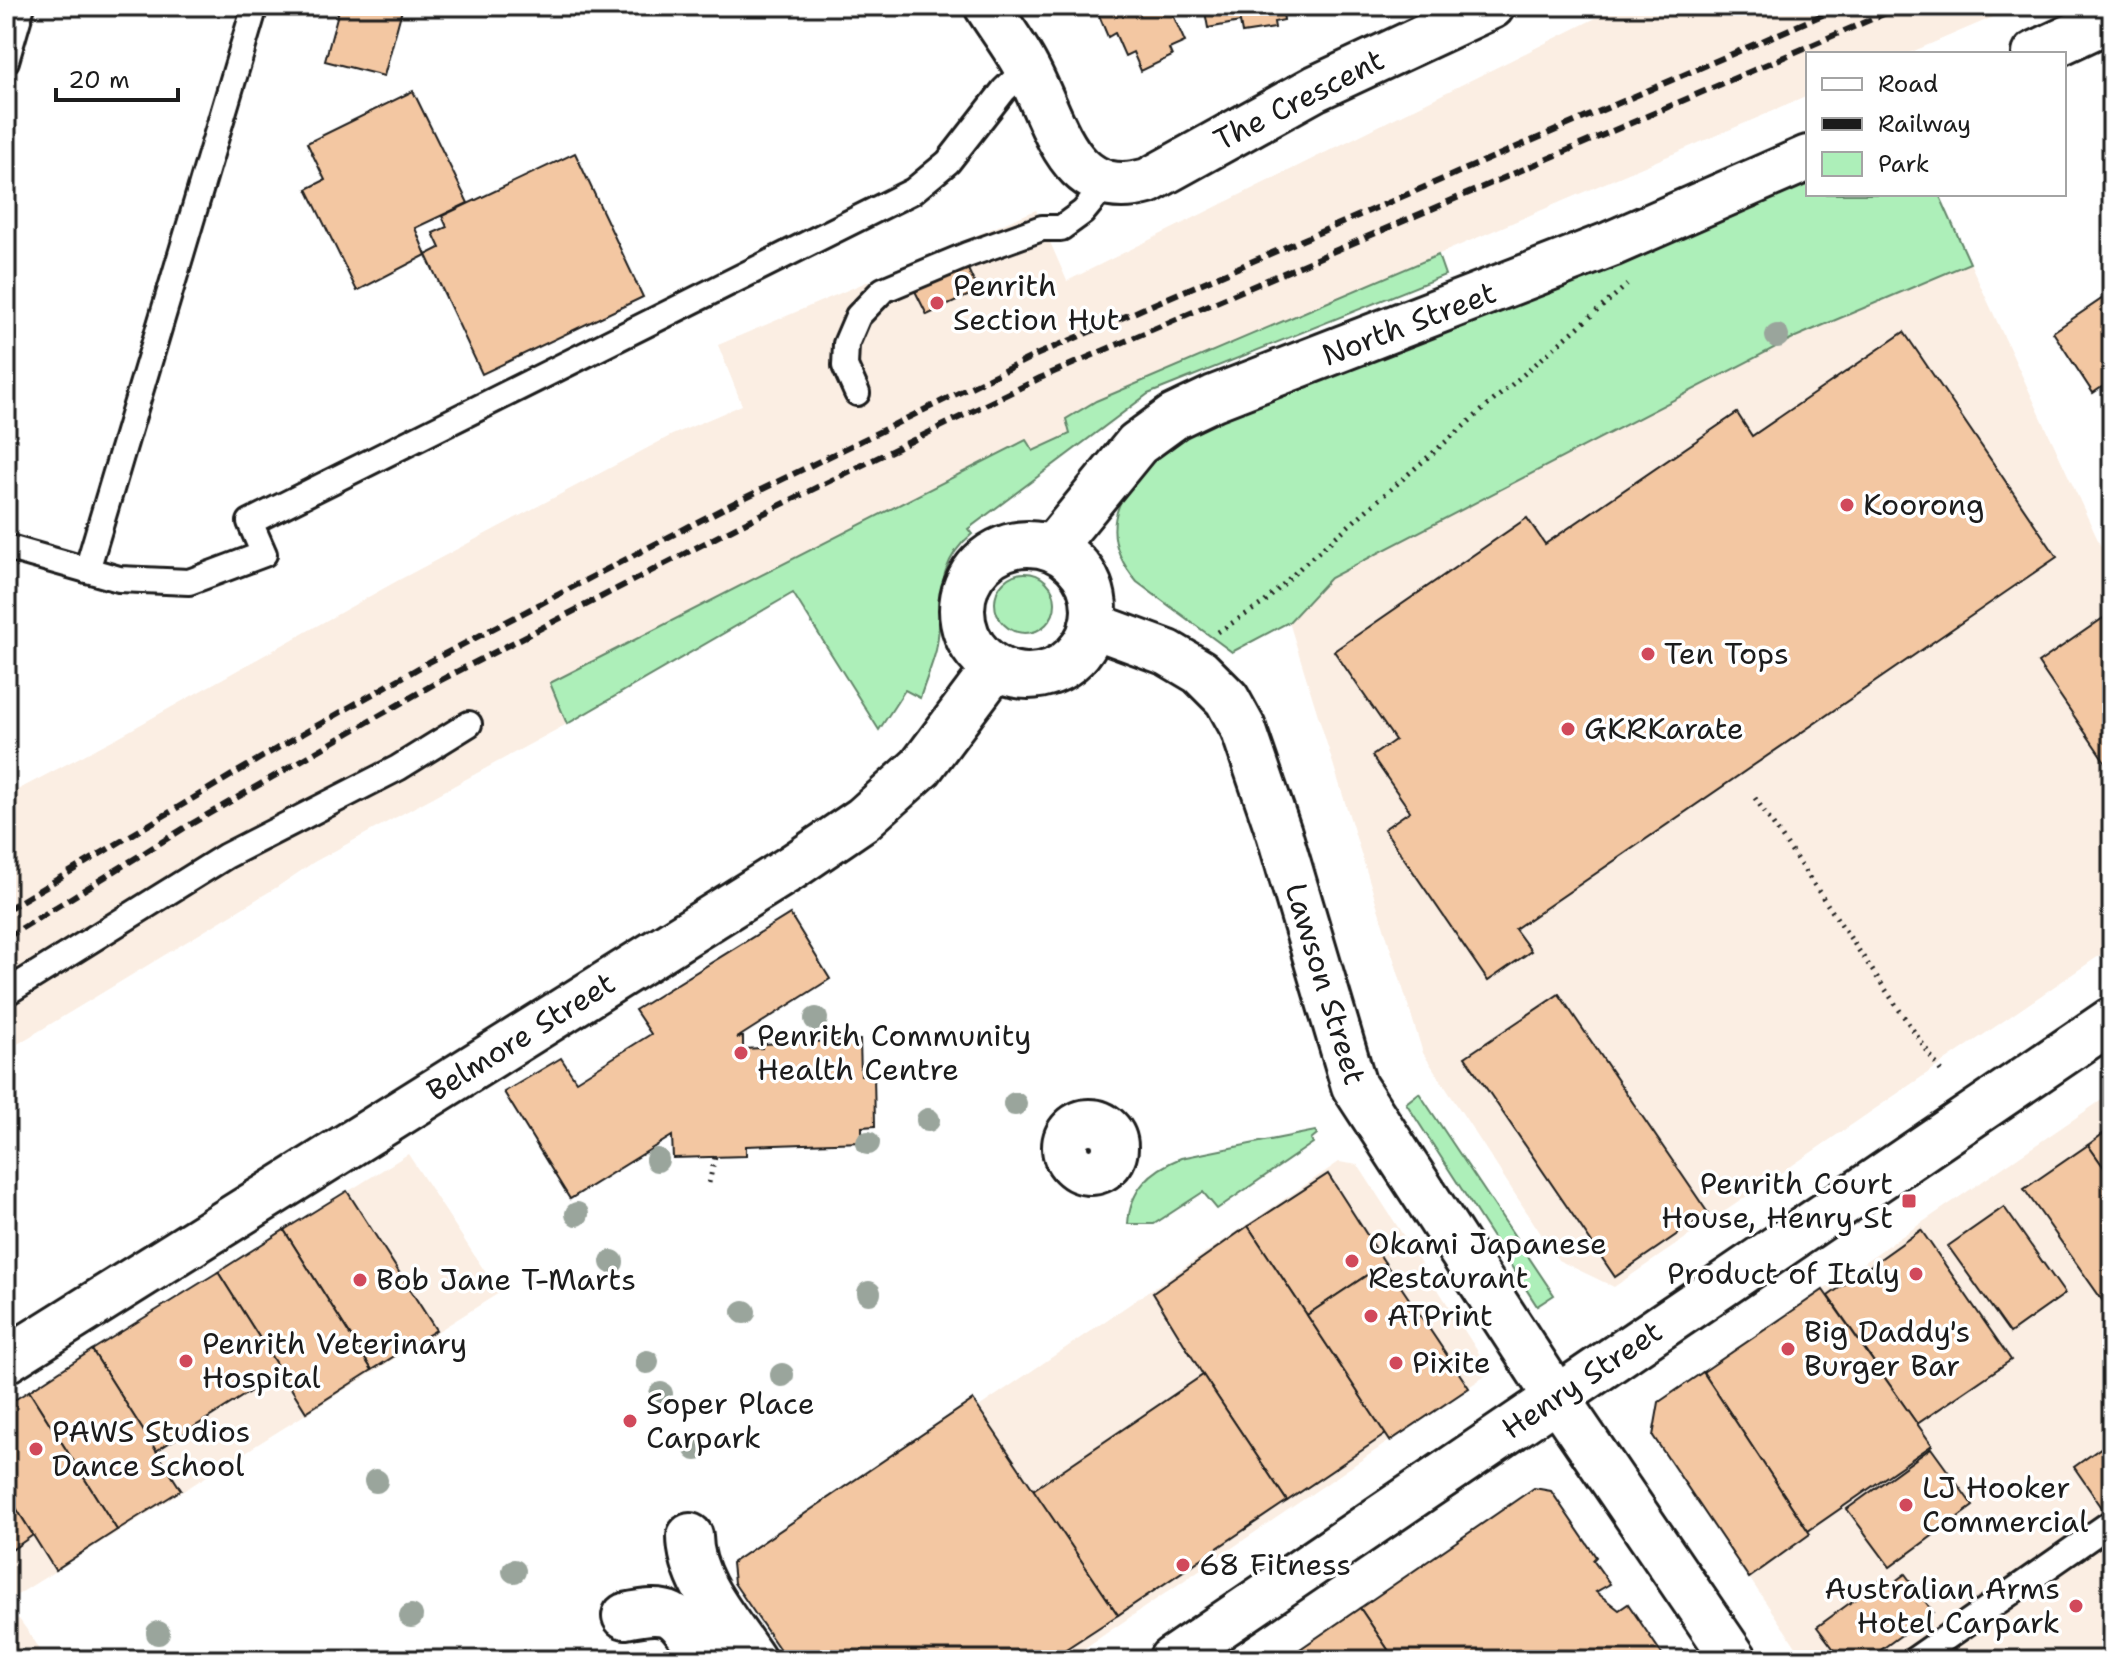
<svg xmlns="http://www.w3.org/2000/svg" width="2118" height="1666" viewBox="0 0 2118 1666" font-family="'Shantell Sans',sans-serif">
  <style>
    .built { fill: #fbeee3 }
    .green { fill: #adefb9; stroke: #64866a; stroke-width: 2 }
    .building { fill: #f3c7a2; stroke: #1c1c1c; stroke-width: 2 }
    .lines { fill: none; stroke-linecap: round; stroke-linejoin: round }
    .service-casing { stroke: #1c1c1c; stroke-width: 30 }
    .minor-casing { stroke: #1c1c1c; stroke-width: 50 }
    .tertiary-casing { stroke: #1c1c1c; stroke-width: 50 }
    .secondary-casing { stroke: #1c1c1c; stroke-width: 50 }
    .trunk-casing { stroke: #1c1c1c; stroke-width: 50 }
    .path { stroke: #1c1c1c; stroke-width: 5; stroke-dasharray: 2 6; stroke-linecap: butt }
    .service { stroke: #fff; stroke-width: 24 }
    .minor { stroke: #fff; stroke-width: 44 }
    .tertiary { stroke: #fff; stroke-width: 44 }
    .secondary { stroke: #fff; stroke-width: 44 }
    .trunk { stroke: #fff; stroke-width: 44 }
    .rail { stroke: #1c1c1c; stroke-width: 6; stroke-dasharray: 12 6; stroke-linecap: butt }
    .tree { fill: #9aa59c }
    .poi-dot { fill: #d1495b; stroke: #fff; stroke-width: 3 }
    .labels { text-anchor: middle; stroke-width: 7; stroke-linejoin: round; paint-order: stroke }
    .street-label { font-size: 30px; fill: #1c1c1c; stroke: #fff }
    .poi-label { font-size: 30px; fill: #1c1c1c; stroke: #fff; text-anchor: start }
  </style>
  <rect width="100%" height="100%" fill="#fff"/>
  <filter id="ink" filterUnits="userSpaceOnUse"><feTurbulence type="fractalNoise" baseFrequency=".0125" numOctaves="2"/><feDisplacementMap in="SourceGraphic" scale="16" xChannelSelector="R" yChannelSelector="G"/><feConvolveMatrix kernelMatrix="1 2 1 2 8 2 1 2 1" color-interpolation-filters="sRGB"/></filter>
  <g filter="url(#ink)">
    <g class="built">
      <path d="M 1620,6 L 2019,6 L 1907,54 L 1808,54 L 1808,96 L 1096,401 L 1104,429 L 793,593 L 567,724 L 314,862 L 277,887 L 6,1051 L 6,796 L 120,736 L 397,581 L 672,435 L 742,405 L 718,345 L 1036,210 L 1067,281 Z"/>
      <path d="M 1970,263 L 2110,566 L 2112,565 L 2112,947 L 1614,1287 L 1558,1260 L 1423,1053 L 1289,622 L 1330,578 L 1793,338 Z"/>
      <path d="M 2112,1093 L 2112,1660 L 1805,1660 L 1653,1436 L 1659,1402 Z"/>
      <path d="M 408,1154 L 499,1293 L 6,1602 L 6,1406 Z"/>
      <path d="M 1339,1162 L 1358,1165 L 1491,1372 L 1067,1660 L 793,1660 L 742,1568 Z"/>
      <path d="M 19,1619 L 27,1630 L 45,1660 L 6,1660 L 6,1622 Z"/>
    </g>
    <g class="green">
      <path d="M 1808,178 L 1808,194 L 1939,194 L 1970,263 L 1793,338 L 1330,578 L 1289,622 L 1232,652 L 1137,582 C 1088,524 1127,484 1170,440 Z"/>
      <path d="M 1438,255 L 1445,275 L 1148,394 L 968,529 L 972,534 C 931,567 945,605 936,650 C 932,666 925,682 920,698 L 905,690 L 879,730 L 793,593 L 567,724 L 550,683 L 1026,440 L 1033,451 L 1070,434 L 1066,419 L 1096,401 Z"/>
      <circle cx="1025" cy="603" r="30"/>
      <path d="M 1419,1093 L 1554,1295 L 1537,1306 L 1406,1103 Z"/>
      <path d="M 1315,1131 L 1317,1134 L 1311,1139 L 1313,1143 L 1217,1209 L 1203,1192 L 1154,1224 L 1128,1224 C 1130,1189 1151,1170 1181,1158 Z"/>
    </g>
    <g class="building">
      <path d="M 340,6 L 403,6 L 384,76 L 325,61 Z"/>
      <path d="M 1109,6 L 1169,6 L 1185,42 L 1169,49 L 1172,56 L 1141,71 L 1133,52 L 1125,56 L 1115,33 L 1108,37 L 1098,13 Z"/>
      <path d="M 1204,6 L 1282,6 L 1284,20 L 1274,22 L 1275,28 L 1242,33 L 1240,22 L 1208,28 Z"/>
      <path d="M 413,91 L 468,203 L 415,228 L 426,255 L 357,291 L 307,189 L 325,180 L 307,143 Z"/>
      <path d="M 575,153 L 643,297 L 482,374 L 426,255 L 440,248 L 433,233 L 447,227 L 442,216 Z"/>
      <path d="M 967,267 L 978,291 L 927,315 L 915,291 Z"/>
      <path d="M 2112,292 L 2112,380 L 2093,393 L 2053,332 Z"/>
      <path d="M 1904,332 L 2057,557 L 1515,929 L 1531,951 L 1488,981 L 1384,829 L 1410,811 L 1372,756 L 1395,740 L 1334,651 L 1527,518 L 1545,544 L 1737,413 L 1752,436 Z"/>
      <path d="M 2112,612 L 2112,772 L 2038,663 Z"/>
      <path d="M 790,914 L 830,979 L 737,1038 L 743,1037 L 743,1049 L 762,1048 L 762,1044 L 860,1040 L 861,1075 L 874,1074 L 875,1126 L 862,1127 L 862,1142 L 746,1146 L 746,1156 L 673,1158 L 672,1136 L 570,1199 L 504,1092 L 561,1058 L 576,1081 L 651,1034 L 635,1010 Z"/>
      <path d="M 1559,994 L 1708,1213 L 1615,1277 L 1465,1057 Z"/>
      <path d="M 2112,1127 L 2112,1179 L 2088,1145 Z"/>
      <path d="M 2088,1145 L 2112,1179 L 2112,1314 L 2024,1189 Z"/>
      <path d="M 1328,1174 L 1385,1263 L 1307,1315 L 1248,1226 Z"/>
      <path d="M 347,1191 L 436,1330 L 372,1370 L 284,1230 Z"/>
      <path d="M 2004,1207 L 2065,1294 L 2010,1333 L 1948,1246 Z"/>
      <path d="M 1248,1226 L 1386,1434 L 1287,1501 L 1203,1375 L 1153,1293 Z"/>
      <path d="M 284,1230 L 372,1370 L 306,1412 L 218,1272 Z"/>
      <path d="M 1921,1230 L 2011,1360 L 1917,1424 L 1828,1296 Z"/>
      <path d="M 1385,1263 L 1469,1388 L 1390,1441 L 1307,1315 Z"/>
      <path d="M 218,1272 L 281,1372 L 156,1451 L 92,1350 Z"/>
      <path d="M 1823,1290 L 1932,1445 L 1808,1531 L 1703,1372 Z"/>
      <path d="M 92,1350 L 181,1490 L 117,1530 L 29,1391 Z"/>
      <path d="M 1703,1372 L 1810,1534 L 1749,1578 L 1653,1436 L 1659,1402 Z"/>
      <path d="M 1203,1375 L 1287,1501 L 1118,1615 L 1033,1490 Z"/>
      <path d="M 29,1391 L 117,1530 L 55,1570 L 6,1492 L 6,1405 Z"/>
      <path d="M 973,1400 L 1118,1615 L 1049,1660 L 787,1660 L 734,1583 L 732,1563 Z"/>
      <path d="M 2112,1440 L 2112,1522 L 2074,1467 Z"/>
      <path d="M 1931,1448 L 1973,1506 L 1890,1567 L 1847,1509 Z"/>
      <path d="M 1534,1488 L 1551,1491 L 1596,1557 L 1593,1560 L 1610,1584 L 1596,1592 L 1619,1610 L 1628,1604 L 1666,1660 L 1395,1660 L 1360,1608 Z"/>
      <path d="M 6,1492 L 33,1535 L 6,1554 Z"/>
      <path d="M 1905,1574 L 1933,1612 L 1867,1660 L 1842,1660 L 1817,1627 L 1884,1578 L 1890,1585 Z"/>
      <path d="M 1360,1608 L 1395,1660 L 1284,1660 Z"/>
    </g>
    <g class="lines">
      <defs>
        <g id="service">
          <path d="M 6,61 L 22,6"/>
          <path d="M 857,393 L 845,366 L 846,344 L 858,316 L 883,290 L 967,255 L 1042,228 L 1061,228 L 1083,212 L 1106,184"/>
          <path d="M 6,547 L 119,579 L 189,582 L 264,554 L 250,522 L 913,191 L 948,162 L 1004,90 L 1027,68"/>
          <path d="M 87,570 L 255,6"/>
          <path d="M 6,993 L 226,856 L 398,768 L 469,724"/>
          <path d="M 1914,1660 L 2112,1522"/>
        </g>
        <g id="minor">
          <path d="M 987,6 C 1000,27 1016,47 1027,69 C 1056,122 1068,204 1148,181 L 1316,88 L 1492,6"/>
          <circle cx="1090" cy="1147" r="25"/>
          <path d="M 690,1536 C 690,1582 729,1623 753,1660"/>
          <path d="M 625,1616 C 679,1604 678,1619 706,1660"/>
        </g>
        <path id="tertiary" d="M 1092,625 L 1168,653 L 1200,672 L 1227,699 L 1243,728 L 1279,833 L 1354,1086 L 1556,1397 L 1735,1660"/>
        <path id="secondary" d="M 1171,1660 L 2112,1020"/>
        <g id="trunk">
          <path d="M 2035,54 L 2112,18"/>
          <circle cx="1028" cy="610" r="66"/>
          <path d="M 1052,548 L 1137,444 L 1174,417 L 1214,398 L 1611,244 L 1808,158"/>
          <path d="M 6,1360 L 791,868 L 863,819 L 921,767 L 995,668"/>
        </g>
      </defs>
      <use href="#service" class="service-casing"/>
      <use href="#minor" class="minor-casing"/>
      <use href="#tertiary" class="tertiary-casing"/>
      <use href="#secondary" class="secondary-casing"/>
      <use href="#trunk" class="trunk-casing"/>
      <g class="path">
        <path d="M 1218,632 L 1265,602 L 1302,566 L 1627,285"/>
        <path d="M 1755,798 L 1943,1074"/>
        <path d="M 709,1183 L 715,1157"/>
      </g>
      <use href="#service" class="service"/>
      <use href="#minor" class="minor"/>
      <use href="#tertiary" class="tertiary"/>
      <use href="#secondary" class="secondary"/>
      <use href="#trunk" class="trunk"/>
      <g class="rail">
        <path d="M 6,910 L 269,753 L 429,662 L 728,506 L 1036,355 L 1843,6"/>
        <path d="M 6,938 L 186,827 L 439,681 L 738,526 L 1040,378 L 1902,6"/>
      </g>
    </g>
    <g class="tree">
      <circle cx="1777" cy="336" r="12"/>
      <circle cx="816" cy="1019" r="12"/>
      <circle cx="1015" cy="1104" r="12"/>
      <circle cx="928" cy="1120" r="12"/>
      <circle cx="868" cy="1143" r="12"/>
      <circle cx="657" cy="1160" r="12"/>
      <circle cx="577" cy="1214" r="12"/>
      <circle cx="612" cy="1262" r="12"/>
      <circle cx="869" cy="1293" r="12"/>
      <circle cx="744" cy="1312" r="12"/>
      <circle cx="647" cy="1362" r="12"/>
      <circle cx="782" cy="1375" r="12"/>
      <circle cx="661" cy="1394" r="12"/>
      <circle cx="696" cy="1449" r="12"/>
      <circle cx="376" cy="1481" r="12"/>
      <circle cx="514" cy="1571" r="12"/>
      <circle cx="411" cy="1616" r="12"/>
      <circle cx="158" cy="1633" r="12"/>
    </g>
  </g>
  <g class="poi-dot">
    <circle cx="937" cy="303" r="8"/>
    <circle cx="1847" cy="505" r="8"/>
    <circle cx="1648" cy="654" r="8"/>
    <circle cx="1568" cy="729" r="8"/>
    <circle cx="741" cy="1053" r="8"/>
    <rect x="1901" y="1193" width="16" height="16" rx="4"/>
    <circle cx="1352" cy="1261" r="8"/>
    <circle cx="1916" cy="1274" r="8"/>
    <circle cx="360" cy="1280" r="8"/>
    <circle cx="1371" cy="1316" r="8"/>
    <circle cx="1788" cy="1349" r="8"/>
    <circle cx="186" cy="1361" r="8"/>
    <circle cx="1396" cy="1363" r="8"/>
    <circle cx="630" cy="1421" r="8"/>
    <circle cx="36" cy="1449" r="8"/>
    <circle cx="1906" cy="1505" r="8"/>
    <circle cx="1183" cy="1565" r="8"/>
    <circle cx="2076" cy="1606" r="8"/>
  </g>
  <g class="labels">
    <g class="street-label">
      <text transform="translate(1299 100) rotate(-27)" y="10">The Crescent</text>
      <text transform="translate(1409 324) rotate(-21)" y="10">North Street</text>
      <text transform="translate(1325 984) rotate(73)" y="10">Lawson Street</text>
      <text transform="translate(521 1037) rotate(-32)" y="10">Belmore Street</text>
      <text transform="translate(1582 1380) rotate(-34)" y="10">Henry Street</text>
    </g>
    <g class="poi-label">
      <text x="953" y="296">Penrith<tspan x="953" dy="34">Section Hut</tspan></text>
      <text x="1863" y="515">Koorong</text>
      <text x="1664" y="664">Ten Tops</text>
      <text x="1584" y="739">GKRKarate</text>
      <text x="757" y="1046">Penrith Community<tspan x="757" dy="34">Health Centre</tspan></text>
      <text x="1893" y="1194" text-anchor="end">Penrith Court<tspan x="1893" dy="34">House, Henry St</tspan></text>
      <text x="1368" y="1254">Okami Japanese<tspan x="1368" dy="34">Restaurant</tspan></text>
      <text x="1900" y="1284" text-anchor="end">Product of Italy</text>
      <text x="376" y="1290">Bob Jane T-Marts</text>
      <text x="1387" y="1326">ATPrint</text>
      <text x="1804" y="1342">Big Daddy's<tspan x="1804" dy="34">Burger Bar</tspan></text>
      <text x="202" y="1354">Penrith Veterinary<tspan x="202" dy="34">Hospital</tspan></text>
      <text x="1412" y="1373">Pixite</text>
      <text x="646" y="1414">Soper Place<tspan x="646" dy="34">Carpark</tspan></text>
      <text x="52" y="1442">PAWS Studios<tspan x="52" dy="34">Dance School</tspan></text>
      <text x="1922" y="1498">LJ Hooker<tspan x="1922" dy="34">Commercial</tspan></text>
      <text x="1199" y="1575">68 Fitness</text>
      <text x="2060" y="1599" text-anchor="end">Australian Arms<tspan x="2060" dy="34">Hotel Carpark</tspan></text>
    </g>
  </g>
  <rect width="2118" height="1666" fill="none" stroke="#fff" stroke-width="32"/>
  <rect x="16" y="16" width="2086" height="1634" fill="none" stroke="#1c1c1c" stroke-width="3" filter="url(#ink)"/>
  <rect x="1806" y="52" width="260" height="144" fill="#ffffff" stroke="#a4a4a4" stroke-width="2"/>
  <rect x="1822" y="78" width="40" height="12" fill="#ffffff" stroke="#a4a4a4" stroke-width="2"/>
  <text x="1878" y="92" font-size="24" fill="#1c1c1c">Road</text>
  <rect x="1822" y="118" width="40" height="12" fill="#1c1c1c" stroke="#a4a4a4" stroke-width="2"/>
  <text x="1878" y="132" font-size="24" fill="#1c1c1c">Railway</text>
  <rect x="1822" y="152" width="40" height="24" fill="#adefb9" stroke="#a4a4a4" stroke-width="2"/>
  <text x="1878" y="172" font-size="24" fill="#1c1c1c">Park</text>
  <path d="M56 88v12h122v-12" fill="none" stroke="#1c1c1c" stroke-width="4"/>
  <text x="68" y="88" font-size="24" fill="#1c1c1c" stroke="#ffffff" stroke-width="6" paint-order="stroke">20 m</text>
</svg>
